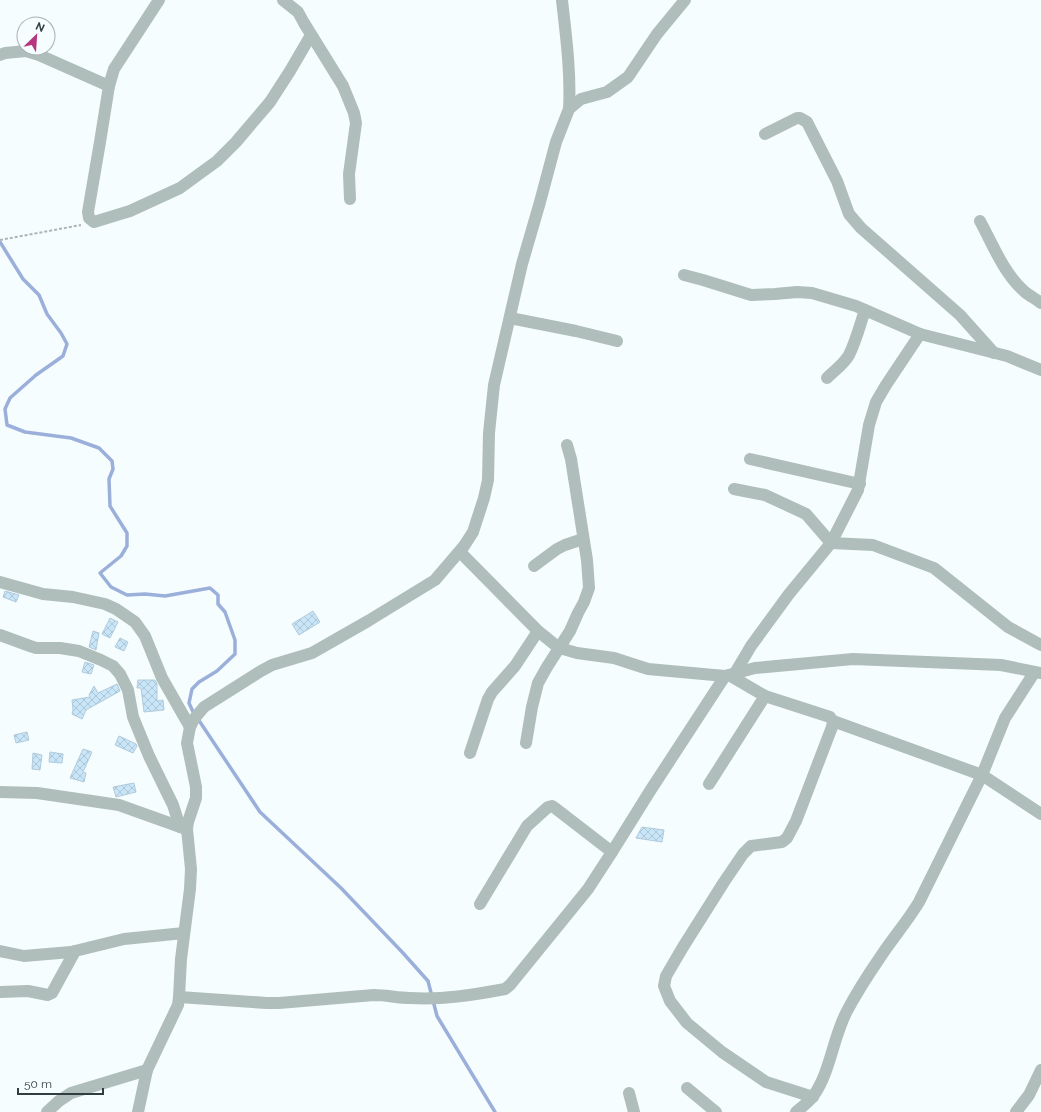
<svg xmlns="http://www.w3.org/2000/svg" width="1041" height="1112" viewBox="0 0 1041 1112" font-family="Raleway,sans-serif">
  <style>
    .lines { fill: none; stroke-linecap: round; stroke-linejoin: round }
    .stream { stroke: #9bafdb; stroke-width: 3.5 }
    .building { fill: url(#building-cross-hatch); stroke: #b1cbdc }
    .path { stroke: #abb5b7; stroke-width: 2; stroke-dasharray: 3 2; stroke-linecap: butt }
    .minor { stroke: #afbebb; stroke-width: 12 }
  </style>
  <defs>
    <pattern id="building-cross-hatch" width="8" height="8" patternUnits="userSpaceOnUse"><rect width="8" height="8" fill="#c9e5f8"/><path d="M0 0l8 8M0 8l8-8" fill="none" stroke="#adc6d6"/></pattern>
  </defs>
  <rect width="100%" height="100%" fill="#f6fdfe"/>
  <g class="lines">
    <g class="stream">
      <path d="M 0,242 L 23,279 L 39,295 L 47,314 L 61,333 L 67,344 L 63,356 L 36,375 L 10,398 L 5,409 L 7,425 L 25,432 L 71,438 L 99,448 L 112,461 L 113,469 L 109,479 L 110,506 L 127,533 L 127,546 L 121,556 L 100,573 L 111,587 L 127,595 L 145,594 L 165,596 L 210,588 L 218,595 L 218,604 L 225,612 L 235,640 L 235,654 L 217,671 L 199,682 L 192,689 L 189,703 L 194,714"/>
      <path d="M 198,719 L 260,812 L 341,888 L 403,953 L 428,981 L 437,1016 L 495,1112"/>
    </g>
  </g>
  <g class="building">
    <path d="M 5,591 L 19,595 L 16,602 L 3,597 Z"/>
    <path d="M 313,611 L 320,622 L 299,635 L 292,624 Z"/>
    <path d="M 110,618 L 118,622 L 110,638 L 102,634 Z"/>
    <path d="M 93,631 L 99,633 L 96,650 L 89,647 Z"/>
    <path d="M 120,638 L 128,642 L 124,651 L 115,647 Z"/>
    <path d="M 85,662 L 94,665 L 91,674 L 82,672 Z"/>
    <path d="M 138,680 L 155,680 L 157,684 L 157,701 L 163,700 L 164,710 L 144,712 L 141,688 L 137,688 Z"/>
    <path d="M 117,684 L 120,691 L 86,710 L 82,719 L 72,714 L 73,710 L 72,700 L 90,697 L 89,695 L 94,686 L 98,693 Z"/>
    <path d="M 27,732 L 29,740 L 16,743 L 14,735 Z"/>
    <path d="M 119,736 L 136,744 L 137,746 L 133,753 L 115,745 Z"/>
    <path d="M 83,749 L 92,752 L 83,772 L 86,773 L 84,782 L 70,778 Z"/>
    <path d="M 50,752 L 63,754 L 62,763 L 49,762 Z"/>
    <path d="M 33,753 L 42,755 L 40,770 L 32,769 Z"/>
    <path d="M 134,783 L 136,792 L 116,797 L 113,787 Z"/>
    <path d="M 642,827 L 664,830 L 662,842 L 636,838 Z"/>
  </g>
  <g class="lines">
    <path class="path" d="M 0,240 L 81,225"/>
    <g class="minor">
      <path d="M 159,0 L 114,69 L 109,86 L 100,142 L 88,212 L 89,218 L 94,222 L 130,211 L 180,188 L 217,161 L 236,142 L 270,102 L 290,71 L 311,35"/>
      <path d="M 283,0 L 298,12 L 304,23 L 343,86 L 354,113 L 356,123 L 349,174 L 350,199"/>
      <path d="M 562,0 C 566,36 571,73 569,109"/>
      <path d="M 0,55 L 5,53 L 26,51 L 39,55 L 109,86"/>
      <path d="M 765,134 L 797,118 L 800,118 L 807,122 L 837,181 L 849,214 L 861,228 L 960,315 L 994,353"/>
      <path d="M 980,221 C 993,245 1004,274 1025,292 C 1030,296 1036,299 1041,303"/>
      <path d="M 684,275 L 703,280 L 751,295 L 775,294 L 797,292 L 812,293 L 856,306 L 920,334 L 1007,356 L 1041,370"/>
      <path d="M 510,318 L 576,331 L 617,341"/>
      <path d="M 827,378 C 834,371 844,364 849,355 C 856,341 860,325 865,310"/>
      <path d="M 750,459 L 860,484"/>
      <path d="M 734,489 L 765,495 L 806,514 L 831,543 L 873,545 L 934,568 L 1008,627 L 1041,645"/>
      <path d="M 460,552 L 538,631 L 554,644 L 563,649 L 577,653 L 614,658 L 648,669 L 725,676 L 755,668 L 853,659 L 1001,665 L 1041,673"/>
      <path d="M 534,566 L 557,549 L 565,545 L 583,539"/>
      <path d="M 0,582 L 43,594 L 73,597 L 105,604 L 116,609 L 135,622 L 145,636 L 162,678 L 190,727"/>
      <path d="M 0,635 L 30,646 L 36,648 L 60,648 L 79,651 L 101,660 L 113,666 L 120,674 L 128,690 L 133,717 L 149,756 L 173,805 L 180,827"/>
      <path d="M 735,673 L 751,646 L 789,594 L 831,543 L 858,490 L 869,425 L 876,402 L 886,385 L 920,334"/>
      <path d="M 729,675 L 765,696 L 830,717 L 833,721 L 832,727 L 796,821 L 787,838 L 782,842 L 751,846 L 743,854 L 724,882 L 683,947 L 666,976 L 664,986 L 670,1001 L 687,1023 L 722,1052 L 766,1082 L 813,1097"/>
      <path d="M 833,721 L 982,775 L 1041,814"/>
      <path d="M 526,743 L 532,707 L 538,683 L 547,667 L 570,631 L 578,613 L 584,602 L 589,588 L 587,560 L 571,459 L 567,445"/>
      <path d="M 470,753 L 488,699 L 492,692 L 515,666 L 538,631"/>
      <path d="M 709,784 L 765,696"/>
      <path d="M 0,792 L 37,793 L 119,805 L 186,829"/>
      <path d="M 480,904 L 527,826 L 548,807 L 552,806 L 555,808 L 612,852"/>
      <path d="M 0,951 L 24,956 L 71,952 L 124,939 L 184,933"/>
      <path d="M 0,992 L 28,991 L 48,995 L 52,993 L 75,951"/>
      <path d="M 179,997 L 267,1003 L 279,1003 L 374,995 C 386,995 398,998 410,998 C 442,1000 473,995 505,989 L 510,985 L 588,889 L 612,852 L 650,791 L 725,676"/>
      <path d="M 687,1088 L 716,1112"/>
      <path d="M 629,1093 L 634,1112"/>
      <path d="M 47,1112 L 59,1101 L 71,1093 L 147,1070"/>
      <path d="M 138,1112 L 147,1070 L 178,1005 L 179,997 L 181,959 L 190,889 L 191,869 L 187,829 L 188,822 L 196,798 L 196,787 L 187,743 L 190,727 L 194,719 L 204,707 L 261,671 L 272,665 L 312,653 L 368,621 L 435,580 L 464,546 L 473,532 L 484,498 L 488,480 L 489,433 L 494,385 L 522,264 L 540,202 L 556,142 L 569,109 L 581,99 L 607,92 L 628,77 L 657,34 L 685,0"/>
      <path d="M 796,1112 C 802,1107 809,1102 814,1095 C 831,1070 833,1037 847,1011 C 856,994 868,975 879,959 C 892,939 907,922 919,902 L 982,775 L 1005,718 L 1034,673"/>
      <path d="M 1016,1112 L 1029,1095 L 1041,1070"/>
    </g>
  </g>
  <g transform="translate(36 36) rotate(25)"><circle r="19" fill="#f6fdfe" stroke="#a7b1b2"/>
  <path d="M0-3L7 15L0 10L-7 15Z" fill="#b63680"/>
  <text y="-6" font-size="11" font-weight="bold" text-anchor="middle" fill="#303e41">N</text>
  </g>
  <path d="M18 1088v6h85v-6" fill="none" stroke="#303e41" stroke-width="2"/>
  <text x="24" y="1088" font-size="12" fill="#303e41" stroke="#f6fdfe" stroke-width="3" paint-order="stroke">50 m</text>
</svg>
